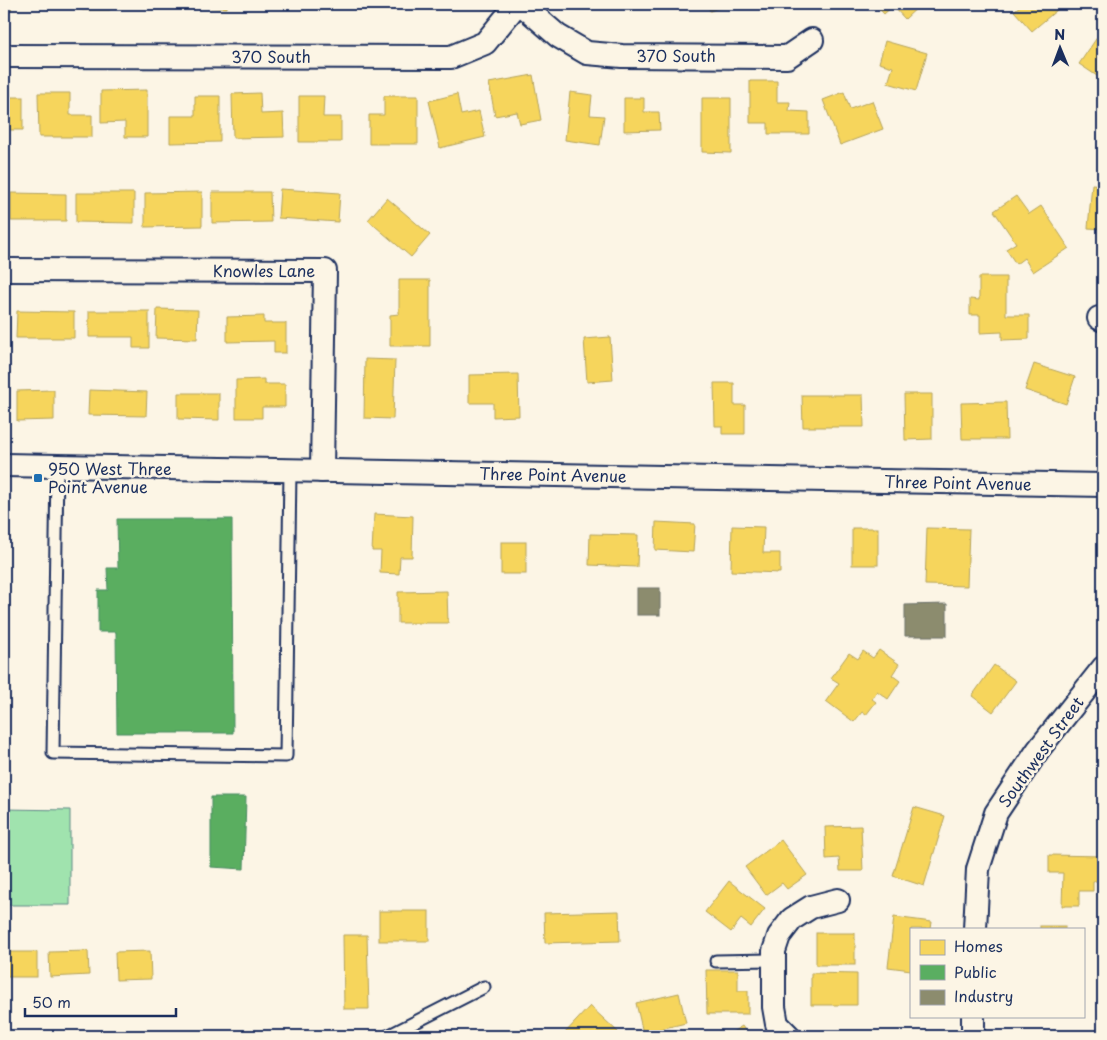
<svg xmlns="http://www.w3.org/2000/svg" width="1107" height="1040" viewBox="0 0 1107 1040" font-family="'Playpen Sans',sans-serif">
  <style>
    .green { fill: #a0e3ae; stroke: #5e8986 }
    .homes { fill: #f6d55c; stroke: #b4a35d }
    .public { fill: #5aae61; stroke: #478860 }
    .industry { fill: #8c8c6e; stroke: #6a7069 }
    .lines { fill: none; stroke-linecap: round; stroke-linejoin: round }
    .service-casing { stroke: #1b2f5e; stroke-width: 15 }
    .minor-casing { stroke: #1b2f5e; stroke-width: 26 }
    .service { stroke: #fcf5e5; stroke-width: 11 }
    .minor { stroke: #fcf5e5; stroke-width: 22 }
    .poi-dot { fill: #1f6fb2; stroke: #fcf5e5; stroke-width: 2 }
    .labels { text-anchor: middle; stroke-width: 5; stroke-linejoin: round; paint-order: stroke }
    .street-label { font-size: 16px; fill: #1b2f5e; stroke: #fcf5e5 }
    .poi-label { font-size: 16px; fill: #1b2f5e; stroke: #fcf5e5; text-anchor: start }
  </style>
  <rect width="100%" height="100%" fill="#fcf5e5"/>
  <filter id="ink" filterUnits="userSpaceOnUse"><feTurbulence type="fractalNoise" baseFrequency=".02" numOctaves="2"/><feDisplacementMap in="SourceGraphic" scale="10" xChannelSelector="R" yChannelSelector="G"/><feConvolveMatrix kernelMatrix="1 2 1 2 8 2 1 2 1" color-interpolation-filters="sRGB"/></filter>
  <g filter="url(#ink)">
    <path class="green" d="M 4,809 L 70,810 L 70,905 L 4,905 Z"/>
    <g class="homes">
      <path d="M 4,4 L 12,4 L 11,10 L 4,9 Z"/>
      <path d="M 82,4 L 109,4 L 110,10 L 82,10 Z"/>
      <rect x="147" y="4" width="29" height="3"/>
      <path d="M 200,4 L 227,4 L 227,8 L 200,7 Z"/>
      <rect x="316" y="4" width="25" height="2"/>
      <path d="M 707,4 L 726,4 L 727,5 L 710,11 Z"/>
      <path d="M 875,4 L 921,4 L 905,19 L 893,6 L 884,14 Z"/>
      <path d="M 1022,4 L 1064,4 L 1032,31 L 1014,11 Z"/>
      <path d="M 1098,36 L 1103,39 L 1103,80 L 1079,64 Z"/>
      <path d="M 885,41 L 927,53 L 916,91 L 888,83 L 893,67 L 879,63 Z"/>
      <path d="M 533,75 L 541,120 L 520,124 L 517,112 L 495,116 L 489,83 Z"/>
      <path d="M 750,81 L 777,81 L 777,102 L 790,102 L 789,111 L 809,112 L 809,134 L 768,134 L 768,123 L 750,123 Z"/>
      <path d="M 147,90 L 147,137 L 125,137 L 125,122 L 101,123 L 101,91 Z"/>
      <path d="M 570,92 L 592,95 L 590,115 L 604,116 L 600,145 L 565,140 Z"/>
      <path d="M 844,92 L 850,109 L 872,101 L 883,129 L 840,145 L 823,100 Z"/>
      <path d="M 38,93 L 70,93 L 70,115 L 92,115 L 92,137 L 39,137 Z"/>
      <path d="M 260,93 L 261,114 L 283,113 L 284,137 L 233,138 L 232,94 Z"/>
      <path d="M 457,94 L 461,115 L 479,111 L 485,137 L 440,148 L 429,101 Z"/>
      <path d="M 195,96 L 220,96 L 220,142 L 170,143 L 170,116 L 195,116 Z"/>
      <path d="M 299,96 L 324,96 L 323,117 L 341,117 L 341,142 L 299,142 Z"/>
      <path d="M 384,96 L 418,96 L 418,144 L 369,144 L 369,115 L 384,115 Z"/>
      <rect x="4" y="97" width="19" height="33"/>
      <path d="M 624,98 L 644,98 L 644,112 L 659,112 L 660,130 L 624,131 Z"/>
      <path d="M 702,98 L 731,98 L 731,153 L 702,152 Z"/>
      <path d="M 1092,184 L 1103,185 L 1103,229 L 1088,228 Z"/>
      <path d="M 280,189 L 340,193 L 338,222 L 278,218 Z"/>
      <path d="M 202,192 L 202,226 L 145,227 L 145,193 Z"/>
      <path d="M 212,192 L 270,192 L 271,222 L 212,223 Z"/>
      <path d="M 11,193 L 66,194 L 66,221 L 11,221 Z"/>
      <path d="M 76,193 L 134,193 L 134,223 L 76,222 Z"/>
      <path d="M 1016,196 L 1029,214 L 1041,206 L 1069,248 L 1033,272 L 1024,258 L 1016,264 L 1006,249 L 1016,243 L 994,211 Z"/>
      <path d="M 387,198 L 430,235 L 411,257 L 368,220 Z"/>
      <path d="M 979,277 L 1006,277 L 1006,315 L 1029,315 L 1029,339 L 1002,340 L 1002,332 L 980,333 L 980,315 L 970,315 L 970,299 L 979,300 Z"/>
      <path d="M 399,280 L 430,280 L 430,346 L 390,346 L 390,315 L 399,314 Z"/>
      <path d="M 157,309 L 198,310 L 197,339 L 156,338 Z"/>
      <path d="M 17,311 L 74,312 L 74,338 L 16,338 Z"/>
      <path d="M 89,311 L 149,311 L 149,348 L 133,348 L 133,337 L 89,337 Z"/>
      <rect x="4" y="314" width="3" height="25"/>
      <path d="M 264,316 L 264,323 L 286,323 L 286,353 L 274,353 L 274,341 L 227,342 L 227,317 Z"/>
      <path d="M 610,337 L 613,380 L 587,382 L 584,339 Z"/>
      <path d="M 365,359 L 395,360 L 393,419 L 364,418 Z"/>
      <path d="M 1034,364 L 1075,377 L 1066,404 L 1025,390 Z"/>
      <path d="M 518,374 L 519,416 L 493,417 L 493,403 L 469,403 L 469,375 Z"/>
      <path d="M 264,379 L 264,384 L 285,384 L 285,407 L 262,407 L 262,418 L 236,418 L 236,380 Z"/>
      <path d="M 714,383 L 734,383 L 734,405 L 745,405 L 745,434 L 722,434 L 722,426 L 715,426 Z"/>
      <path d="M 54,390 L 54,420 L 17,421 L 17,391 Z"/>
      <path d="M 89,390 L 147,392 L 146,416 L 88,415 Z"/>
      <path d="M 4,393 L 6,393 L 5,418 L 4,418 Z"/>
      <path d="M 178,393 L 219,393 L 219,420 L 178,419 Z"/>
      <path d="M 904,394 L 932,394 L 932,439 L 905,440 Z"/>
      <path d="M 802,395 L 863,395 L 864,427 L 803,427 Z"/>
      <path d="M 1006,402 L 1007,439 L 962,439 L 961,403 Z"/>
      <path d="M 374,514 L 413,516 L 412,557 L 400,557 L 399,574 L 380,573 L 381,551 L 372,551 Z"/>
      <path d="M 656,522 L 695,524 L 693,552 L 655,550 Z"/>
      <path d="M 732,526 L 764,527 L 763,553 L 780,553 L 780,573 L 731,571 Z"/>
      <rect x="852" y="528" width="26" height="37"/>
      <path d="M 927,528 L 969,529 L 967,586 L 925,585 Z"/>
      <path d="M 590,534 L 638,535 L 637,567 L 589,565 Z"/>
      <rect x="501" y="542" width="25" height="32"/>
      <path d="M 447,591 L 448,623 L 398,623 L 398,592 Z"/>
      <path d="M 879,650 L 899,664 L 892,675 L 900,681 L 888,699 L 877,691 L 872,699 L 876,702 L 866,715 L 862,712 L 854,722 L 826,701 L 839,683 L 831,678 L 849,653 L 858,659 L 863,651 L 873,658 Z"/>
      <path d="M 994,665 L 1016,681 L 993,712 L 972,696 Z"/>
      <path d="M 914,807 L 945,816 L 924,886 L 893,876 Z"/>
      <path d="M 861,826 L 863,871 L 840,871 L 839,858 L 826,859 L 825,827 Z"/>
      <path d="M 781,840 L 807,875 L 787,889 L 782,883 L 766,895 L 745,867 Z"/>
      <path d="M 1049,855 L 1103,856 L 1103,881 L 1093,881 L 1093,891 L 1079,891 L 1079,906 L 1062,906 L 1063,873 L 1049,873 Z"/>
      <path d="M 729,881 L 765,909 L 751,927 L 741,919 L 731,932 L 705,912 Z"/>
      <rect x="379" y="911" width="50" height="30"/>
      <path d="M 619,911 L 620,941 L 545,943 L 544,913 Z"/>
      <path d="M 894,917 L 932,922 L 931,929 L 911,929 L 911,970 L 888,967 Z"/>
      <rect x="1040" y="926" width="25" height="3"/>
      <rect x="816" y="933" width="39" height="32"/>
      <path d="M 343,935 L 367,935 L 369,1009 L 344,1009 Z"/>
      <path d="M 88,951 L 89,975 L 50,977 L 49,952 Z"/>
      <path d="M 150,951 L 151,979 L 116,980 L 115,952 Z"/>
      <rect x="4" y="952" width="33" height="25"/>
      <path d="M 706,970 L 738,970 L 738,991 L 748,991 L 748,1014 L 707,1014 Z"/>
      <path d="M 811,973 L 857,974 L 857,1005 L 811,1005 Z"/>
      <path d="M 679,993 L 686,1023 L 643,1033 L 636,1003 Z"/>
      <path d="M 590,1006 L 618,1032 L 614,1036 L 567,1036 L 564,1034 Z"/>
      <path d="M 742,1026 L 749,1036 L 726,1036 Z"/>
    </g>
    <g class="public">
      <path d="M 117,519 L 232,519 L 233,733 L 117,733 L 116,632 L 98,632 L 98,590 L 108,590 L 107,568 L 118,568 Z"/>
      <path d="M 211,797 L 246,797 L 244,869 L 211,867 Z"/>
    </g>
    <g class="industry">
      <rect x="637" y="588" width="23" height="27"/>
      <path d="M 947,604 L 947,636 L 905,636 L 905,605 Z"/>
    </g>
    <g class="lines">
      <defs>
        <g id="service">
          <path d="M 57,466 L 53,753 L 286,756 L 290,471"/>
          <path d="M 716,961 L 774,960"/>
          <path d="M 388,1036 L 484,987"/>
        </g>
        <g id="minor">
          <path d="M 521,4 L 558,36 L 587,53 L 622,56 L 787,57 L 812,40"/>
          <path d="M 4,56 L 451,57 L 485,43 L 517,4"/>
          <path d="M 4,270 L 325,271 L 322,471"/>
          <path d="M 1099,318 L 1103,320"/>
          <path d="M 4,465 L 1103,485"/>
          <path d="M 975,929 L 978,869 L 996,813 L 1038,750 L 1103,668"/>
          <path d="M 789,1036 L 777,1024 L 774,1007 L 774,951 L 779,936 L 792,919 L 811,907 L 838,900"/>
          <path d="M 973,1036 L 973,1016"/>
        </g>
      </defs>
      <use href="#service" class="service-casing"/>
      <use href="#minor" class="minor-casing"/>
      <use href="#service" class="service"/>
      <use href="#minor" class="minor"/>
    </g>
  </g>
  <rect class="poi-dot" x="33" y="473" width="10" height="10" rx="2.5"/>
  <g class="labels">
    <g class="street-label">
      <text x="676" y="62">370 South</text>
      <text x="271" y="63">370 South</text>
      <text x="264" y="277">Knowles Lane</text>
      <text transform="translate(553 475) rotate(1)" y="6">Three Point Avenue</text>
      <text transform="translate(958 483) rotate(1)" y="6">Three Point Avenue</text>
      <text transform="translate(1041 752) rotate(-54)" y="6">Southwest Street</text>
    </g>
    <g class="poi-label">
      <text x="48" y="475">950 West Three<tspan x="48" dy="18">Point Avenue</tspan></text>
    </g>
  </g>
  <rect width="1107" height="1040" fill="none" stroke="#fcf5e5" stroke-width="20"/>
  <rect x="10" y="10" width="1087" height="1020" fill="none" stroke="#1b2f5e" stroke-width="2" filter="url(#ink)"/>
  <rect x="910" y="928" width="175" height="90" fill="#fcf5e5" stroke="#a2a6af"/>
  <rect x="920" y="940" width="25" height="15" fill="#f6d55c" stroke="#a2a6af"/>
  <text x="954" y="952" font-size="15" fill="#1b2f5e">Homes</text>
  <rect x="920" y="965" width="25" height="15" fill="#5aae61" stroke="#a2a6af"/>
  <text x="954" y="978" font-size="15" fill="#1b2f5e">Public</text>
  <rect x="920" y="990" width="25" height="15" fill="#8c8c6e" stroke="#a2a6af"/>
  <text x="954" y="1002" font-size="15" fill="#1b2f5e">Industry</text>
  <g transform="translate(1060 48) rotate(359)" stroke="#fcf5e5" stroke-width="4" paint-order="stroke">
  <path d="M0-4L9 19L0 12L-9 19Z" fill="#1b2f5e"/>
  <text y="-8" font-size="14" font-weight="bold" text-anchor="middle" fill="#1b2f5e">N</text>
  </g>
  <path d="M25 1008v8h151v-8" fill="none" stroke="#1b2f5e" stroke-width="2.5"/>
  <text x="32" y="1008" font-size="15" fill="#1b2f5e" stroke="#fcf5e5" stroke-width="4" paint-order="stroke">50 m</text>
</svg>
